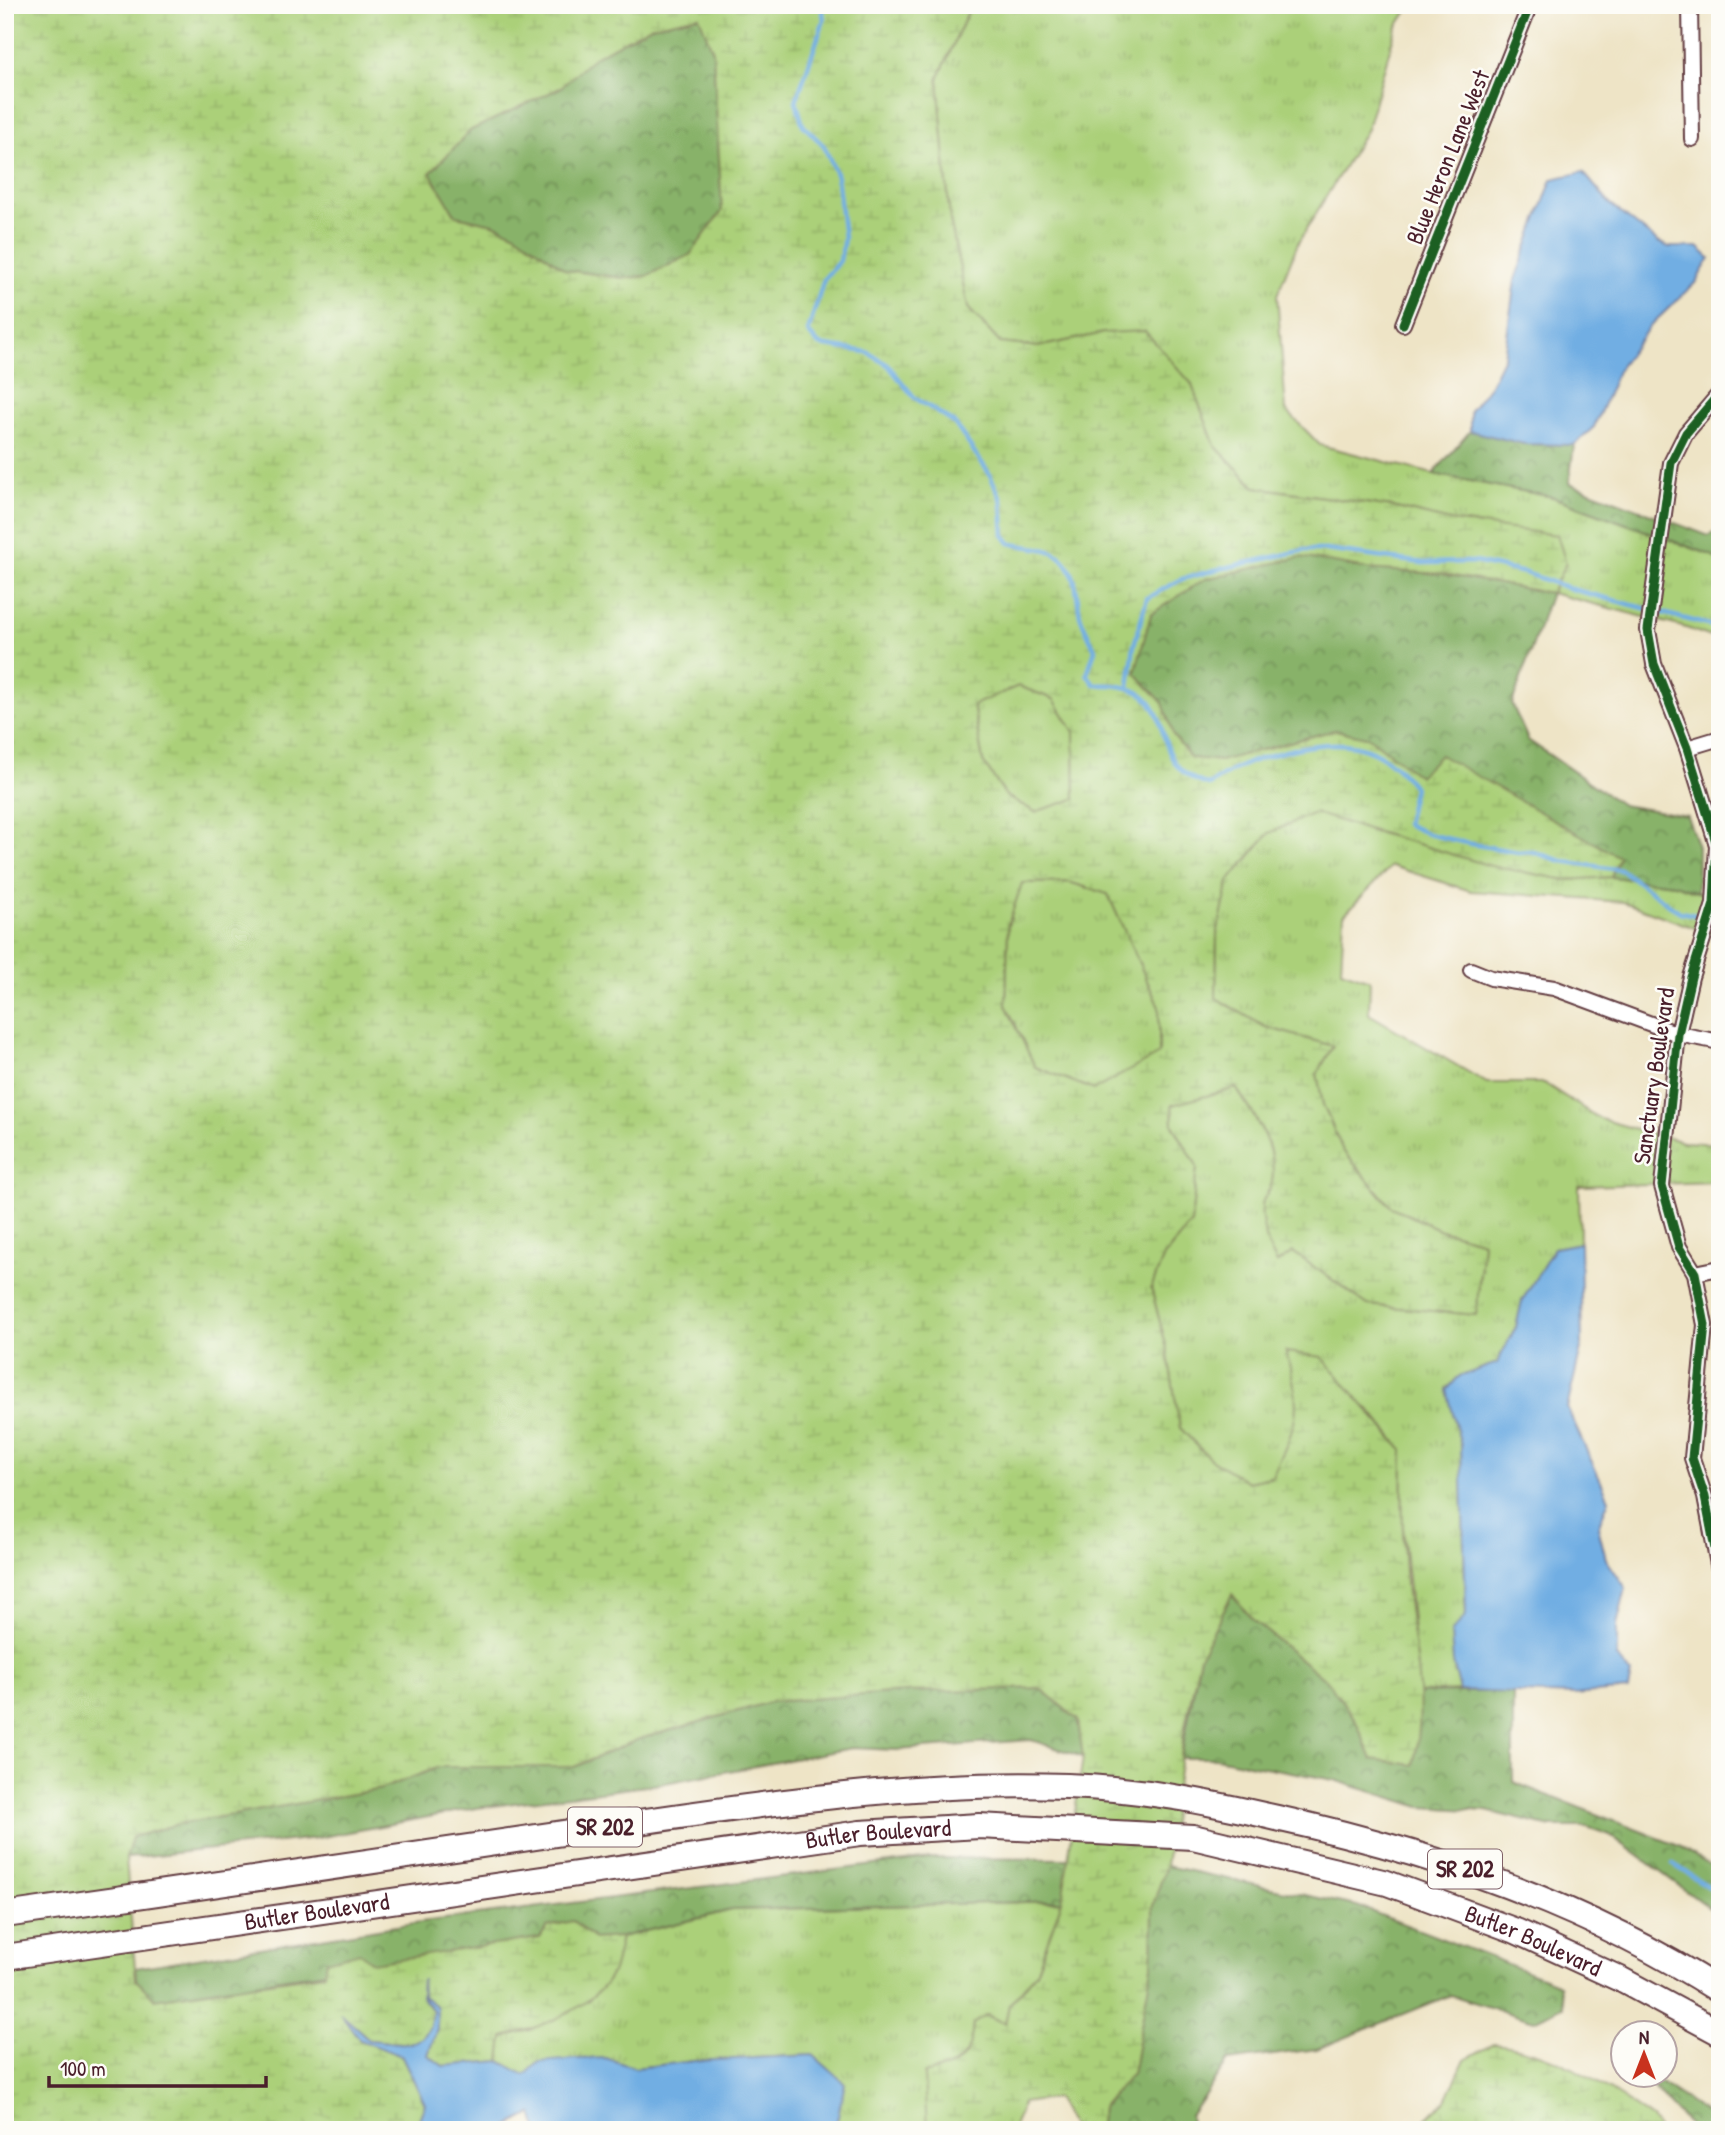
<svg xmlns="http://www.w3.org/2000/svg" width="1725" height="2135" viewBox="0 0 1725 2135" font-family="'Patrick Hand',sans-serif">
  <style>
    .grass { fill: url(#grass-tufts); stroke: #7a7852; stroke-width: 2 }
    .forest { fill: url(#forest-crowns); stroke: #69684a; stroke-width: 2 }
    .wetland { fill: url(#wetland-marsh); stroke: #7a7852; stroke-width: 2; fill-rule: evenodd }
    .water { fill: #71aee3; stroke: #5e6687; stroke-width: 2 }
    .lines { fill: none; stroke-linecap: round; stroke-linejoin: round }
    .stream { stroke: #71aee3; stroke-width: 4.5 }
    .street-casing { stroke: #633d42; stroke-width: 18 }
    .highway-casing { stroke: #633d42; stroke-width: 28 }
    .street { stroke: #fff; stroke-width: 14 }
    .highway { stroke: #fff; stroke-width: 24 }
    .cycleway-casing { stroke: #fdfcf7; stroke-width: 13 }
    .cycleway { stroke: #1b5e20; stroke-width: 9 }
    .labels { text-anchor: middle; stroke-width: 5; stroke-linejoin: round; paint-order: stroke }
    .shield { fill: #fdfcf7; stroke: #806168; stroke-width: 2 }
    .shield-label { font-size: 23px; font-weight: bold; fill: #4a1f2b }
    .street-label { font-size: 24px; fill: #4a1f2b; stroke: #fdfcf7 }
  </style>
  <defs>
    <pattern id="grass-tufts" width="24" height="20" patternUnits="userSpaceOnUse" patternTransform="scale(1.75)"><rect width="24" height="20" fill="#abd079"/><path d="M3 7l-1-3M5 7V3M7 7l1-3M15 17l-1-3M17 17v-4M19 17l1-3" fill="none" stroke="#95b269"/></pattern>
    <pattern id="forest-crowns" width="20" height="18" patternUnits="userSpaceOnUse" patternTransform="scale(1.75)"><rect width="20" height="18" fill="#88b269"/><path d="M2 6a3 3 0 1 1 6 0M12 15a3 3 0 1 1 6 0" fill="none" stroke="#719057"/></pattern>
    <pattern id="wetland-marsh" width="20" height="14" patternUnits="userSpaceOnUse" patternTransform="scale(1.75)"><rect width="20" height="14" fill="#abd079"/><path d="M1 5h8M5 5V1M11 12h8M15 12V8" fill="none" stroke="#95b269"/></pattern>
  </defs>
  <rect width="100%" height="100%" fill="#fdfcf7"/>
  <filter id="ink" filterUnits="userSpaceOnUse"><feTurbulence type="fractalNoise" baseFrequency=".0143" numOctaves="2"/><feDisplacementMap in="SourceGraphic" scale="14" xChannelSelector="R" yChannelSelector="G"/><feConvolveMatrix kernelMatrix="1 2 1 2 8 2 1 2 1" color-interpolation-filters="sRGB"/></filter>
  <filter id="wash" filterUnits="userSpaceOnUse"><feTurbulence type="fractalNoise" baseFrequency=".00686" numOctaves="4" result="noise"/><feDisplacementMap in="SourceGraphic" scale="28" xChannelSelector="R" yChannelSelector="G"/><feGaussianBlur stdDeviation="1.57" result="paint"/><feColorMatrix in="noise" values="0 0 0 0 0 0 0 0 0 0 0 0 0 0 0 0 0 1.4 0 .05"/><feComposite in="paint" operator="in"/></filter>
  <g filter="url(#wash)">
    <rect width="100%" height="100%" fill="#eee4c6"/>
    <g class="grass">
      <path d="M 971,5 L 1411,5 L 1396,28 L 1367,129 L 1298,243 L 1277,295 L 1286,410 L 1320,445 L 1433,474 L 1553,497 L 1711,555 L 1720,562 L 1720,640 L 1683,627 L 1551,593 L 1566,563 L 1450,521 L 1392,507 L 1255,487 L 1215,446 L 1191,383 L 1104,333 L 1038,347 L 1000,343 L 968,308 L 950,221 L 938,79 Z"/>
      <path d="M 1018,686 L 1054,699 L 1074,732 L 1075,799 L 1035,812 L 1006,796 L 983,762 L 973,705 Z"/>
      <path d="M 1314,812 L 1370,831 L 1566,880 L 1611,877 L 1675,884 L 1720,900 L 1720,937 L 1623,902 L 1471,891 L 1391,866 L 1344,915 L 1341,970 L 1370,980 L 1369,1014 L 1487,1083 L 1544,1083 L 1600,1119 L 1683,1142 L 1720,1144 L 1720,1182 L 1579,1186 L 1580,1243 L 1554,1248 L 1522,1301 L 1516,1327 L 1497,1363 L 1458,1377 L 1447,1389 L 1461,1446 L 1466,1615 L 1453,1662 L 1460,1691 L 1419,1693 L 1402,1517 L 1403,1450 L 1370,1410 L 1286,1352 L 1298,1393 L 1295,1428 L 1272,1477 L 1248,1482 L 1210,1459 L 1180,1428 L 1167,1349 L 1151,1288 L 1164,1256 L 1191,1223 L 1197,1166 L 1173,1125 L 1172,1104 L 1236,1088 C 1252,1112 1280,1153 1272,1184 C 1270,1190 1265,1197 1262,1204 L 1277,1263 L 1293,1252 L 1368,1305 L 1476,1315 L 1483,1242 L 1441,1230 L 1391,1207 L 1343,1151 L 1323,1105 L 1317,1074 L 1333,1046 L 1265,1027 L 1216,998 L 1217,934 L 1229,881 L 1269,833 Z"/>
      <path d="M 1069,882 L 1108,894 L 1159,1007 L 1159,1055 L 1094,1090 L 1035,1067 L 1006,1005 L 1008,925 L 1021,883 Z"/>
      <path d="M 1062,1901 L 1036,1973 L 1009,2005 L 1005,2025 L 973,2024 L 971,2047 L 956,2064 L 927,2118 L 927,2130 L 835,2130 L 844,2083 L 813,2055 L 694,2061 L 635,2068 L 606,2058 L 525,2075 L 500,2061 L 503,2037 L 530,2030 L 556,2017 L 611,1974 L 621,1937 L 732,1910 Z"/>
    </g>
    <g class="forest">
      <path d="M 699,16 L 713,51 L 722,211 L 690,255 L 647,276 L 622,278 L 566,270 L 516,234 L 493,224 L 456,216 L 430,173 L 471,130 L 560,88 L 594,57 L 651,26 Z"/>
      <path d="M 1470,431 L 1524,444 L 1574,445 L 1569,483 L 1709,536 L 1720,529 L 1720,562 L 1711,555 L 1553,497 L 1433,474 Z"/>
      <path d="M 1301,557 L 1367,569 L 1443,574 L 1551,593 L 1512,704 L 1528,740 L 1622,805 L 1687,816 L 1698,847 L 1697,892 L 1675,884 L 1611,877 L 1618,857 L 1419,776 L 1370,738 L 1335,730 L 1220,761 L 1191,758 L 1173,735 L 1163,703 L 1135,673 L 1151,614 L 1205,579 Z"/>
      <path d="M 1232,1594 L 1253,1620 L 1329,1683 L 1355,1719 L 1372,1759 L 1413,1764 L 1417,1747 L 1419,1693 L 1513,1691 L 1513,1782 L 1679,1846 L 1720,1872 L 1720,1916 L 1610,1835 L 1587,1827 L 1551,1827 L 1486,1811 L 1421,1807 L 1334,1780 L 1216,1758 L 1181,1758 L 1200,1656 Z"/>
      <path d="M 1040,1688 L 1078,1720 L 1083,1757 L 1031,1740 L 897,1750 L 852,1748 L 654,1785 L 476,1808 L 317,1838 L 126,1858 L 132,1837 L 174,1825 L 381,1789 L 439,1767 L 574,1767 L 639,1739 L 770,1702 L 903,1692 Z"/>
      <path d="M 930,1858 L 1069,1859 L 1062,1901 L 732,1910 L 621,1937 L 594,1939 L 573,1921 L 547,1927 L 540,1938 L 155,1999 L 136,1980 L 135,1968 L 421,1922 Z"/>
      <path d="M 1166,1866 L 1357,1906 L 1560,1984 L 1563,2007 L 1534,2021 L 1451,1995 L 1317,2049 L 1228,2061 L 1190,2116 L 1192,2130 L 1099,2130 L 1102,2107 L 1132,2074 L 1152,1966 L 1153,1905 Z"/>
      <path d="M 1652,2077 L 1720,2123 L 1720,2130 L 1693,2130 L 1648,2082 Z"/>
    </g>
    <g class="wetland">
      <path d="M 5,5 L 971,5 L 938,79 L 950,220 L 968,308 L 1000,343 L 1038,347 L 1104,333 L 1145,331 L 1191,383 L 1215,446 L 1255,487 L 1392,507 L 1450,521 L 1557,535 L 1566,563 L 1551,593 L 1443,574 L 1367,569 L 1301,557 L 1205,579 L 1151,614 L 1135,673 L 1163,703 L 1173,735 L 1191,758 L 1220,761 L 1335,730 L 1370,738 L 1419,776 L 1440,755 L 1619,857 L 1611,877 L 1566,880 L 1491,866 L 1314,813 L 1269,833 L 1229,881 L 1217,934 L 1216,998 L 1265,1027 L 1333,1046 L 1317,1074 L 1323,1105 L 1343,1151 L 1391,1207 L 1441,1230 L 1483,1242 L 1476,1315 L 1368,1305 L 1293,1252 L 1277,1263 C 1268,1248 1258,1219 1263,1201 C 1265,1195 1271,1189 1272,1182 C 1278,1148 1254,1114 1236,1088 L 1172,1105 L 1173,1125 L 1197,1166 L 1191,1223 L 1164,1256 L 1151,1288 L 1167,1349 L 1180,1428 L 1210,1459 L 1248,1482 L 1272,1477 C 1298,1421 1303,1412 1286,1352 L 1322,1357 L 1403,1451 C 1402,1495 1402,1540 1406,1584 C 1412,1643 1429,1706 1413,1765 L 1372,1759 L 1355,1719 L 1329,1683 L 1253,1620 L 1232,1594 L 1200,1656 L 1185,1726 L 1166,1866 L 1153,1905 L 1152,1966 L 1132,2074 L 1102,2107 L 1099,2130 L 1074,2130 L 1056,2098 L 1023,2103 L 1013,2130 L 927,2130 L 924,2074 C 959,2064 970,2063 973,2024 L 987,2015 L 1005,2024 L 1009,2005 L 1036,1973 L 1062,1901 L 1083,1757 L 1078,1720 L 1040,1688 L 903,1692 L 770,1702 L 639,1739 L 574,1767 L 439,1767 L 381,1789 L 174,1825 L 132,1837 L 126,1858 L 136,1980 L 155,1999 L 324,1974 L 326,1961 L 360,1952 L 372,1963 L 540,1938 L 547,1927 L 573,1921 L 594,1939 L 621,1937 C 618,1948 617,1964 611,1975 C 592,2009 539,2028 503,2037 L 500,2061 L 443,2066 L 428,2055 L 437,2028 L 437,2007 L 421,1997 L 433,2010 L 430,2026 L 422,2038 L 410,2044 L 370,2040 L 343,2016 L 360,2040 L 402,2056 L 425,2104 L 415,2130 L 5,2130 ZM 699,16 L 713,51 L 722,211 L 690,255 L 647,276 L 622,278 L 566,270 L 516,234 L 493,224 L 456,216 L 430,173 L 471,130 L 560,88 L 594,57 L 651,26 ZM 1018,686 L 1054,699 L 1074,732 L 1075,799 L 1035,812 L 1006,796 L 983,762 L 973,705 ZM 1069,882 L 1108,894 L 1159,1007 L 1159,1054 L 1094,1090 L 1035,1067 L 1006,1005 L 1008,925 L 1022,883 Z"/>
      <path d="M 1493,2044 C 1554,2049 1603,2085 1652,2119 L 1659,2130 L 1415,2130 L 1446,2100 L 1465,2059 Z"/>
    </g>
    <g class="water">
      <path d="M 1583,172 L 1610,204 L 1658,242 L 1669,247 L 1698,247 L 1710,258 L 1695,283 L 1650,326 L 1619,368 L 1594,427 L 1574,445 L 1524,444 L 1470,431 L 1470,411 L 1490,385 L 1504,357 L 1515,280 L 1552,179 Z"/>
      <path d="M 1580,1243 L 1582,1344 L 1567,1408 L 1609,1499 L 1598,1527 L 1606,1559 L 1626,1588 L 1617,1625 L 1617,1657 L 1631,1674 L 1628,1690 L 1573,1695 L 1460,1691 L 1453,1662 L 1451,1633 L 1466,1615 L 1461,1446 L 1447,1390 L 1458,1377 L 1497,1363 L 1516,1327 L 1522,1301 L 1554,1248 Z"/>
      <path d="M 422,1978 L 423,1996 L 437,2007 L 437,2028 L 428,2055 L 443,2066 L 500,2061 L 525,2075 L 539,2062 L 576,2059 L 606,2058 L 635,2068 L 694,2061 L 813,2055 L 845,2083 L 835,2130 L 538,2130 L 533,2113 L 501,2130 L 415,2130 L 425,2104 L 402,2056 L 360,2040 L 340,2013 L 370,2040 L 409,2044 L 423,2038 L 430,2026 L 433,2010 L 421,1997 Z"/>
    </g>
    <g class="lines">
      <g class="stream">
        <path d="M 822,5 L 824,20 L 796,101 L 803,125 L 824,146 L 837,176 L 844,238 L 840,260 L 824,279 L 808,332 L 819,345 L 867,352 L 888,365 L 914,397 L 954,423 L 989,473 L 1002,501 L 1004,535 L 1010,543 C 1024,548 1045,546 1058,555 C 1078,570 1076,593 1080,615 C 1083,626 1091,639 1095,650 L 1087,674 L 1095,685 C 1195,681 1133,764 1209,785 C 1237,765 1261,757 1294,749 C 1345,738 1380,742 1414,787 L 1406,824 L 1428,834 L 1471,844 L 1518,852 L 1530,851 L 1562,861 L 1621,870 L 1680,912 L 1720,920"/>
        <path d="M 1129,687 L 1134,645 L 1147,598 L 1182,579 L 1215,570 L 1305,550 L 1326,550 L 1423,563 L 1475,562 L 1525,573 L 1575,590 L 1720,628"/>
        <path d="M 1673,1864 L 1720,1894"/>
      </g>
    </g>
  </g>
  <g filter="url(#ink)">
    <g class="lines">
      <defs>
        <g id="street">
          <path d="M 1690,5 L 1692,139"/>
          <path d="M 1403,324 L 1530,5"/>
          <path d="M 1720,393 L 1686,433 L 1671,463 L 1648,630 L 1654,664 L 1687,748 L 1717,845 L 1714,904 L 1691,977 L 1678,1034 L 1662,1186 L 1679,1247 L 1695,1273 L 1705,1325 L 1692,1458 L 1705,1497 L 1720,1575"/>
          <path d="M 1687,748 L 1720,738"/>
          <path d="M 1471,970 L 1491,978 L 1554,988 L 1678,1034 L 1720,1042"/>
          <path d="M 1695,1273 L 1720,1268"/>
        </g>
        <g id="highway">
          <path d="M 5,1915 C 198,1888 391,1858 583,1830 C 744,1807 904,1780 1067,1786 C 1138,1788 1208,1802 1277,1818 C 1432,1852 1586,1905 1720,1991"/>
          <path id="s1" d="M 5,1957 L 860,1833 L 979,1826 L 1193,1837 L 1387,1883 L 1516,1931 L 1620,1979 L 1720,2033"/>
        </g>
      </defs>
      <use href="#street" class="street-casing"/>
      <use href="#highway" class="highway-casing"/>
      <use href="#street" class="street"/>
      <use href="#highway" class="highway"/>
      <defs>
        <g id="cycleway">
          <path d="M 1403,324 L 1530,5"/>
          <path d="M 1720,393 L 1686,433 L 1671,463 L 1648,630 L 1654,664 L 1687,748 L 1717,845 L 1714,904 L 1691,977 L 1678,1034 L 1662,1186 L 1679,1247 L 1695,1273 L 1705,1325 L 1692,1458 L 1705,1497 L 1720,1575"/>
        </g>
      </defs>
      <use href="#cycleway" class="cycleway-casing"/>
      <use href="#cycleway" class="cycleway"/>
    </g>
  </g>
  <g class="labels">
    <g class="shield">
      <rect x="568" y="1807.5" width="74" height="39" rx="5"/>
      <rect x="1428" y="1849.5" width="74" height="39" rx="5"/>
    </g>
    <g class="shield-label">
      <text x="605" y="1835">SR 202</text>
      <text x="1465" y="1877">SR 202</text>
    </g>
    <g class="street-label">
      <text transform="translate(1448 157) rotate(-68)" y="8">Blue Heron Lane West</text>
      <text transform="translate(1654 1076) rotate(-82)" y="8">Sanctuary Boulevard</text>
      <text dy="8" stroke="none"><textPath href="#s1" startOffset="882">Butler Boulevard</textPath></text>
      <text dy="8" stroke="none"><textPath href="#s1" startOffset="315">Butler Boulevard</textPath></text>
      <text dy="8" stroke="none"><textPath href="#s1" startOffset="1554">Butler Boulevard</textPath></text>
    </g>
  </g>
  <rect width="1725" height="2135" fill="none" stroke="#fdfcf7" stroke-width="28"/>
  <g transform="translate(1644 2054)"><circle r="33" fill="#fdfcf7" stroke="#b5a4a5" stroke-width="2"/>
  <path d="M0-5L12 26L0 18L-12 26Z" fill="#c8321e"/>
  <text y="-10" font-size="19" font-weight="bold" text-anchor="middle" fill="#4a1f2b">N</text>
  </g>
  <path d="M49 2076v10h217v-10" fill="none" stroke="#4a1f2b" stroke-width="3.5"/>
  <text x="60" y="2076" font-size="21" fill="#4a1f2b" stroke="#fdfcf7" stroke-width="5" paint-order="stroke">100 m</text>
</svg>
